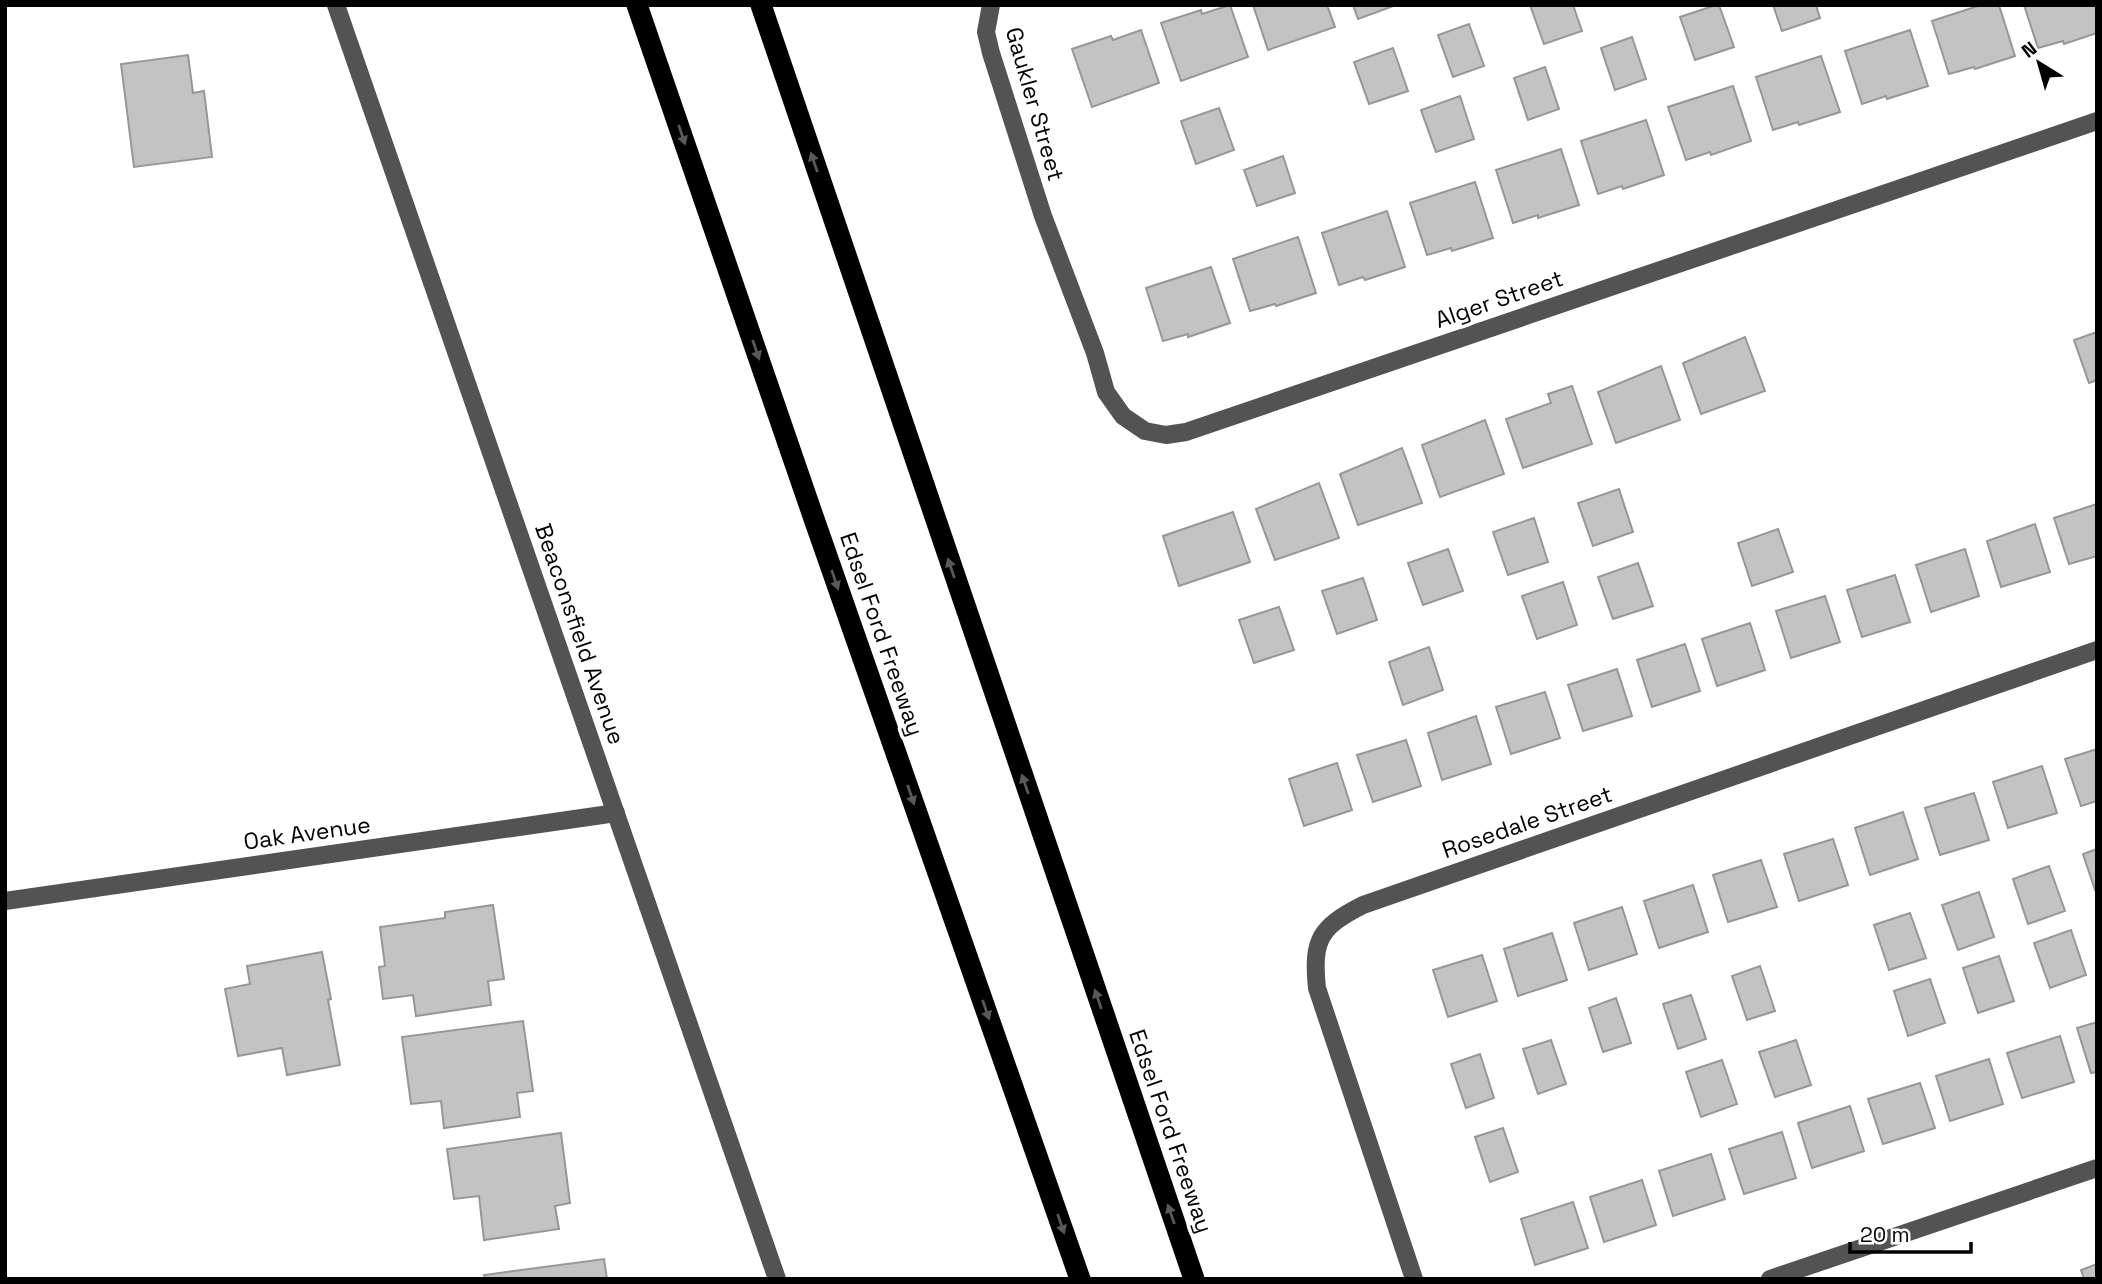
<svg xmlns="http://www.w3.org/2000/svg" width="2102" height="1284" viewBox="0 0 2102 1284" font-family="'Space Grotesk',sans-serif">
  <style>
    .building { fill: #c3c3c3; stroke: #979797; stroke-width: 2 }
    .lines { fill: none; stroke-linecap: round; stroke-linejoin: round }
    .minor { stroke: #535353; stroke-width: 18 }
    .highway { stroke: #000; stroke-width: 21 }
    .oneway { fill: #595959 }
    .labels { text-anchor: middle; stroke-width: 7; stroke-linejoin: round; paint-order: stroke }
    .street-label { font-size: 23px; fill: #000; stroke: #fff }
  </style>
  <rect width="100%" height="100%" fill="#fff"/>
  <g class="building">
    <path d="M 1230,5 L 1248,57 L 1181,81 L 1161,23 L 1201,10 L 1202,14 Z"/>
    <path d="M 1253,5 L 1327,5 L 1335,27 L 1268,50 Z"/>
    <path d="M 1353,5 L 1396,5 L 1358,19 Z"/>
    <path d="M 1530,5 L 1573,5 L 1582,31 L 1544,44 Z"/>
    <path d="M 1716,5 L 1719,5 L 1734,47 L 1695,60 L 1680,17 Z"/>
    <path d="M 1773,5 L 1816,5 L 1820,18 L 1782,31 Z"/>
    <path d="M 1981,5 L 1999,5 L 2015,56 L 1975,69 L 1974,67 L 1949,74 L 1932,21 Z"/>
    <path d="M 2024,5 L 2097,5 L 2097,33 L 2064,44 L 2063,41 L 2038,48 Z"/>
    <path d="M 1469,24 L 1484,66 L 1453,77 L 1438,35 Z"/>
    <path d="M 1141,30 L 1159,83 L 1092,107 L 1072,49 L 1111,36 L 1113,40 Z"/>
    <path d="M 1910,30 L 1928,86 L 1887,99 L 1886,96 L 1862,104 L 1845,51 Z"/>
    <path d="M 1632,37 L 1646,79 L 1615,90 L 1601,48 Z"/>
    <path d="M 1393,48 L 1408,91 L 1369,104 L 1354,62 Z"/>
    <path d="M 188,55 L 193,93 L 204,91 L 212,157 L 134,167 L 121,64 Z"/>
    <path d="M 1821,56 L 1840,112 L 1799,125 L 1798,122 L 1773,130 L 1756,77 Z"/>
    <path d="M 1545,67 L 1559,109 L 1528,120 L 1514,78 Z"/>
    <path d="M 1733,86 L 1751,141 L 1711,155 L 1710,152 L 1686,160 L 1668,107 Z"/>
    <path d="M 1460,96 L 1474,139 L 1436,152 L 1421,110 Z"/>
    <path d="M 1219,108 L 1234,150 L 1196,164 L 1181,121 Z"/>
    <path d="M 1646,120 L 1664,175 L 1623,189 L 1622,186 L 1598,194 L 1581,141 Z"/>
    <path d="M 1561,149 L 1579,205 L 1538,218 L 1538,215 L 1513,223 L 1496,170 Z"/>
    <path d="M 1283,156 L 1295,193 L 1257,206 L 1244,170 Z"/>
    <path d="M 1475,182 L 1493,238 L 1452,251 L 1451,248 L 1427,255 L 1410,203 Z"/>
    <path d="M 1387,211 L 1405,267 L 1365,280 L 1363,277 L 1339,285 L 1322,233 Z"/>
    <path d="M 1298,237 L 1316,293 L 1276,306 L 1275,304 L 1250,311 L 1233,259 Z"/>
    <path d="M 1211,267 L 1230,323 L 1188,337 L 1188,334 L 1163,341 L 1146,288 Z"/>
    <path d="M 2097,332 L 2097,380 L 2089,383 L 2074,340 Z"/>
    <path d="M 1745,337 L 1765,391 L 1701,414 L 1683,363 Z"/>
    <path d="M 1661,366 L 1680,420 L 1616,443 L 1598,392 Z"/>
    <path d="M 1572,386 L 1592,444 L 1523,468 L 1506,419 L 1551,403 L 1548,394 Z"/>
    <path d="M 1485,420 L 1504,474 L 1440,497 L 1422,445 Z"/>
    <path d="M 1402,448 L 1422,503 L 1358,525 L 1340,474 Z"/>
    <path d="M 1319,483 L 1339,538 L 1275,560 L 1256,509 Z"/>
    <path d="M 1619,489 L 1633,532 L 1593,546 L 1578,503 Z"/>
    <path d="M 2097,504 L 2097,556 L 2069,564 L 2054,518 Z"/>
    <path d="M 1233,512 L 1250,562 L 1179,586 L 1163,536 Z"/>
    <path d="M 1534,518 L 1548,562 L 1508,575 L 1493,532 Z"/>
    <path d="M 2035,524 L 2050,572 L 2001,587 L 1987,541 Z"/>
    <path d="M 1778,529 L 1793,572 L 1752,586 L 1738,543 Z"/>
    <path d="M 1448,549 L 1463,591 L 1423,605 L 1408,563 Z"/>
    <path d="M 1965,549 L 1979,596 L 1931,612 L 1916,565 Z"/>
    <path d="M 1638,563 L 1653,606 L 1613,619 L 1598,577 Z"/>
    <path d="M 1895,575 L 1910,622 L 1862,637 L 1847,590 Z"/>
    <path d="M 1363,578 L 1377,620 L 1337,634 L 1322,591 Z"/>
    <path d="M 1563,582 L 1577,625 L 1537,639 L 1522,596 Z"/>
    <path d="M 1825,596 L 1840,642 L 1791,658 L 1776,611 Z"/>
    <path d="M 1279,607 L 1294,650 L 1254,663 L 1239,620 Z"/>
    <path d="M 1750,623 L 1765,670 L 1717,686 L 1702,639 Z"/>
    <path d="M 1685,644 L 1700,691 L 1652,707 L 1637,660 Z"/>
    <path d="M 1429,647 L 1443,690 L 1403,705 L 1389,662 Z"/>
    <path d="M 1617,669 L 1632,716 L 1583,731 L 1568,685 Z"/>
    <path d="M 1545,692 L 1560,738 L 1511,754 L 1496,707 Z"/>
    <path d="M 1476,716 L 1491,764 L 1442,780 L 1428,733 Z"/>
    <path d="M 1406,740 L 1421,786 L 1373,802 L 1357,755 Z"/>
    <path d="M 2097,749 L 2097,801 L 2081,806 L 2065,759 Z"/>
    <path d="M 1337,763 L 1352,810 L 1304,826 L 1289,779 Z"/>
    <path d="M 2042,766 L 2057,813 L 2008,828 L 1993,782 Z"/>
    <path d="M 1974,793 L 1989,840 L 1940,855 L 1925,808 Z"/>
    <path d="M 1903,812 L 1918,859 L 1870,875 L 1855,828 Z"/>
    <path d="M 1833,839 L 1848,885 L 1799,901 L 1784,854 Z"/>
    <path d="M 2097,849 L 2097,890 L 2095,890 L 2083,854 Z"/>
    <path d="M 1761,860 L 1777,907 L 1728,922 L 1713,875 Z"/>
    <path d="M 2049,866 L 2065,911 L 2028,924 L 2013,879 Z"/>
    <path d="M 1693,885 L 1708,932 L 1659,948 L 1644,901 Z"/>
    <path d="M 1979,892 L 1994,937 L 1958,950 L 1942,905 Z"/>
    <path d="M 493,905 L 504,979 L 488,981 L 491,1005 L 416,1016 L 413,995 L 383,999 L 379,967 L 385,966 L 380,927 L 445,918 L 445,912 Z"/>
    <path d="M 1622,907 L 1637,954 L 1589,970 L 1574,923 Z"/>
    <path d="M 1910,913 L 1926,958 L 1889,970 L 1874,925 Z"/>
    <path d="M 2071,930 L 2086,975 L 2050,988 L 2034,943 Z"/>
    <path d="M 1552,933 L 1567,980 L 1518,996 L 1504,949 Z"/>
    <path d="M 322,952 L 331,999 L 328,1000 L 340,1065 L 287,1075 L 282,1048 L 238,1056 L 225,989 L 250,984 L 247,966 Z"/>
    <path d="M 1482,955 L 1497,1001 L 1448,1017 L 1433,970 Z"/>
    <path d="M 1999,956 L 2014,1001 L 1978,1013 L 1963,968 Z"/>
    <path d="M 1760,966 L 1775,1011 L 1747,1020 L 1732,976 Z"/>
    <path d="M 1930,979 L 1945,1023 L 1908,1036 L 1894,991 Z"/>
    <path d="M 1691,995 L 1706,1039 L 1678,1049 L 1663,1004 Z"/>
    <path d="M 1616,998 L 1631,1043 L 1603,1052 L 1589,1008 Z"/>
    <path d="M 523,1021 L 533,1091 L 517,1093 L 520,1117 L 444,1128 L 441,1101 L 411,1104 L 402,1037 Z"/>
    <path d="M 2097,1022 L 2097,1072 L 2091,1073 L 2077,1028 Z"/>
    <path d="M 2060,1036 L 2074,1082 L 2022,1098 L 2007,1053 Z"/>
    <path d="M 1551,1040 L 1566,1084 L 1538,1094 L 1523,1049 Z"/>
    <path d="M 1796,1040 L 1811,1085 L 1775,1097 L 1759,1052 Z"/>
    <path d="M 1480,1054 L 1494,1098 L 1466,1108 L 1451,1064 Z"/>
    <path d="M 1989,1059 L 2003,1104 L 1950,1121 L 1936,1076 Z"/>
    <path d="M 1722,1060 L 1737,1104 L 1701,1117 L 1686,1072 Z"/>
    <path d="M 1920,1083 L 1935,1128 L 1883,1144 L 1868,1099 Z"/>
    <path d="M 1850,1106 L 1864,1151 L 1812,1168 L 1798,1123 Z"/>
    <path d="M 1503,1128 L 1518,1172 L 1490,1182 L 1475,1137 Z"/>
    <path d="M 1782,1132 L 1796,1178 L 1744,1194 L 1729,1149 Z"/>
    <path d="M 561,1133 L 570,1203 L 555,1206 L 559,1229 L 484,1240 L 479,1196 L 454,1199 L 447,1149 Z"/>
    <path d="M 1711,1154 L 1725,1199 L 1673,1216 L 1659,1171 Z"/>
    <path d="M 1642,1180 L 1656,1225 L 1604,1242 L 1590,1197 Z"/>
    <path d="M 1573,1202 L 1588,1248 L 1535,1265 L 1521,1219 Z"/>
    <path d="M 604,1259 L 607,1279 L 485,1279 L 484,1275 Z"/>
    <path d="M 2097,1264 L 2097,1279 L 2084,1279 L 2081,1270 Z"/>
  </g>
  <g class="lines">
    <g class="minor">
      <path d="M 336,5 L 777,1279"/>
      <path d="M 991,5 L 986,32 L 991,53 L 1043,216 L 1095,353 L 1106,392 L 1123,416 L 1145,431 L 1166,435 L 1186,432 L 2097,121"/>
      <path d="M 5,901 L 616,813"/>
      <path d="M 1414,1279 L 1317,988 C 1312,939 1320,927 1363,905 L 2097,650"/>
      <path d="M 1770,1279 L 2097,1168"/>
    </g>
    <g class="highway">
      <path d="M 637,5 L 813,516 L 1080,1279"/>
      <path d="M 761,5 L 1194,1279"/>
    </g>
  </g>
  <defs><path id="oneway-solid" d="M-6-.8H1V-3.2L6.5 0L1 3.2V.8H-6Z" transform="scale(1.75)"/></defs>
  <g class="oneway">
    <use href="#oneway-solid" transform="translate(682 135) rotate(71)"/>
    <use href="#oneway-solid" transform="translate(814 162) rotate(-109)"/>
    <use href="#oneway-solid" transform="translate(756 350) rotate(71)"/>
    <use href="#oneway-solid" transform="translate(951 568) rotate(-109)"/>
    <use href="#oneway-solid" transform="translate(835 580) rotate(71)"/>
    <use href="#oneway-solid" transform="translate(1025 784) rotate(-109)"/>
    <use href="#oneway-solid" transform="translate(911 795) rotate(71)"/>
    <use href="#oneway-solid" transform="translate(1098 999) rotate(-109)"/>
    <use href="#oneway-solid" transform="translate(986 1010) rotate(71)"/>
    <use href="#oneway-solid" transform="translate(1171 1214) rotate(-109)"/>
    <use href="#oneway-solid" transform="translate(1061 1224) rotate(71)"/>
  </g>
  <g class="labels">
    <g class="street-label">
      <text transform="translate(1035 104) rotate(74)" y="8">Gaukler Street</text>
      <text transform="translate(1499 299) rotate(-19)" y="8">Alger Street</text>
      <text transform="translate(580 634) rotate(71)" y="8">Beaconsfield Avenue</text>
      <text transform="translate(882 634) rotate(71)" y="8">Edsel Ford Freeway</text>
      <text transform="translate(1527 822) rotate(-19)" y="8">Rosedale Street</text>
      <text transform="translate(307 833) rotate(-8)" y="8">Oak Avenue</text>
      <text transform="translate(1171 1131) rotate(71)" y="8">Edsel Ford Freeway</text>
    </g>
  </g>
  <rect width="2102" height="1284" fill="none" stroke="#000000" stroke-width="14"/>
  <g transform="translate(2039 63) rotate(323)" stroke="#ffffff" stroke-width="5" paint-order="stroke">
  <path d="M0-5L12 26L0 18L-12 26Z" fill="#000000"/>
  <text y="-10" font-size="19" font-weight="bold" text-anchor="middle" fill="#000000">N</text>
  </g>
  <path d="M1850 1242v10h121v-10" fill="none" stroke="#000000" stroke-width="3.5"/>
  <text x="1860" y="1242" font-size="21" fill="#000000" stroke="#ffffff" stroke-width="5" paint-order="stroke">20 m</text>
</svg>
